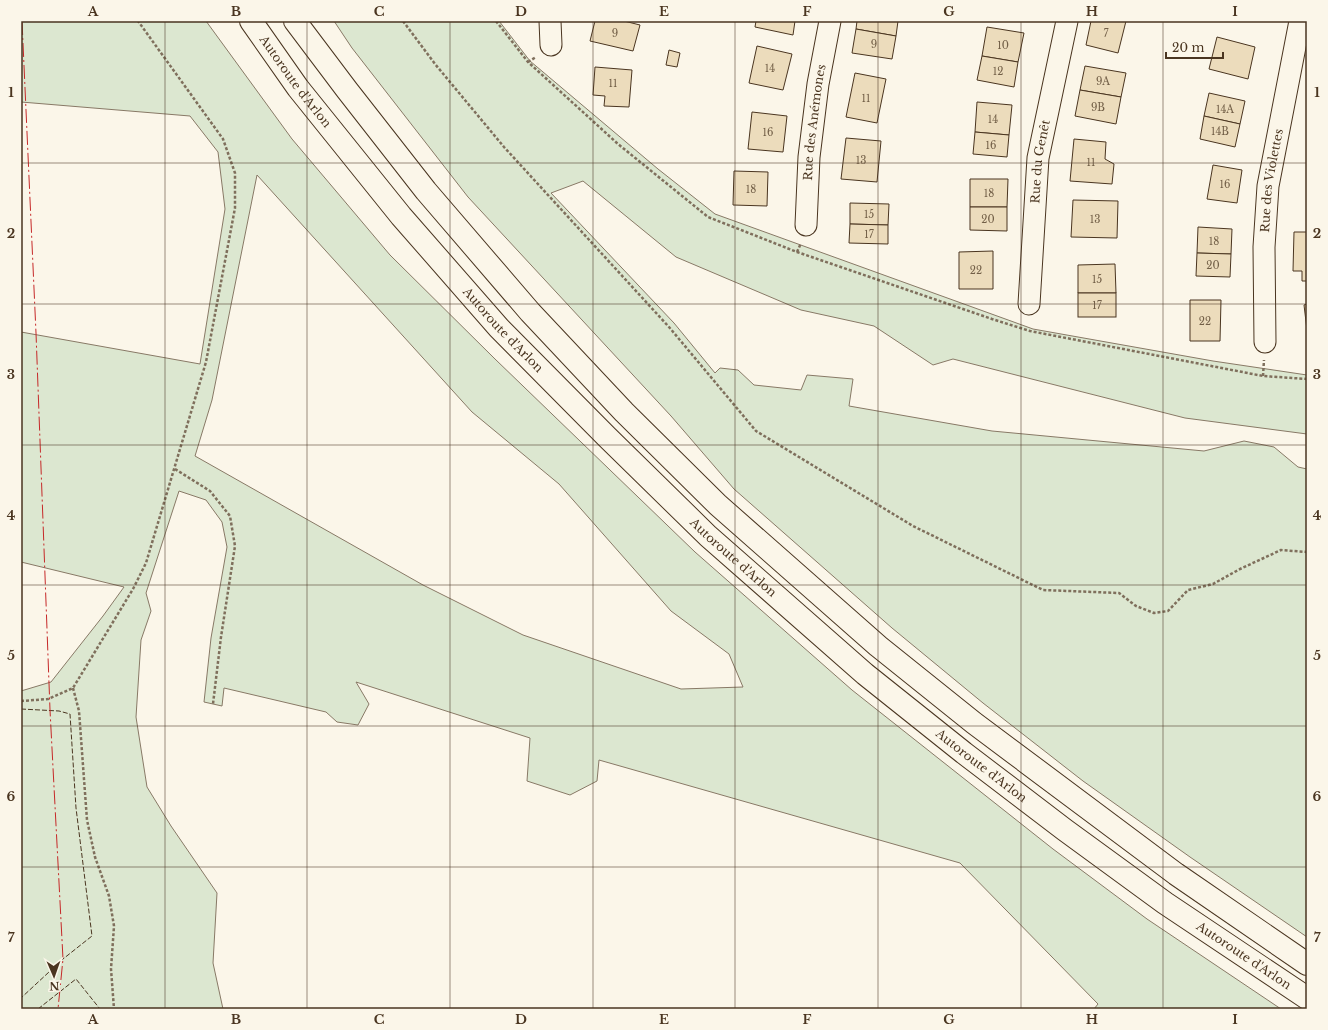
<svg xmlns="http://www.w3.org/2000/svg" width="1328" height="1030" viewBox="0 0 1328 1030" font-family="'Libre Baskerville',serif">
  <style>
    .green { fill: #dce7d0; stroke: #887966; fill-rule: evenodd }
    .building { fill: #ecdcbc; stroke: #4a3520 }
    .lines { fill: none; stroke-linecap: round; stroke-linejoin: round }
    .minor-casing { stroke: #4a3520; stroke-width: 23 }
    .highway-casing { stroke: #4a3520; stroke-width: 24 }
    .path { stroke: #7f6f5c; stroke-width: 2.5; stroke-dasharray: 3 2; stroke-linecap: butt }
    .minor { stroke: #fbf6e9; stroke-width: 21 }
    .highway { stroke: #fbf6e9; stroke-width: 22 }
    .fence { stroke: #4a3520; stroke-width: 1; stroke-dasharray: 5 2; stroke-linecap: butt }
    .power { stroke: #c62828; stroke-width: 1; stroke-dasharray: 14 3 2 3; stroke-linecap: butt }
    .grid { fill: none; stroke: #4a3520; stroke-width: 1; stroke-opacity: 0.55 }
    .labels { text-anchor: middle; stroke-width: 3; stroke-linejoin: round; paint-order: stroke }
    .number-label { font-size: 10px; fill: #725f47 }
    .street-label { font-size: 12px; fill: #4a3520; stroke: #fbf6e9 }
    .neatline { fill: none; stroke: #4a3520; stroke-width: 1.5 }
    .grid-label { font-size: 13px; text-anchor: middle; font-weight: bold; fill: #4a3520 }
  </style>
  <rect width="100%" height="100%" fill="#fbf6e9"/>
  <g class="green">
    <path d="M 21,21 L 206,21 L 292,139 L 390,255 L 495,359 L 695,552 L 852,690 L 1053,849 L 1147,919 L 1281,1009 L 1094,1009 L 1098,1004 L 960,863 L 599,760 L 597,781 L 570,795 L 527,781 L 530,738 L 356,682 L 369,704 L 358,725 L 337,722 L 326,712 L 224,688 L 222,706 L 204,702 L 211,638 L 227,547 L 222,522 L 206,500 L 179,491 L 146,593 L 151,611 L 141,640 L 136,717 L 147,787 L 171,826 L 217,893 L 213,963 L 223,1009 L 21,1009 L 21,691 L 51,682 L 103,616 L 124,587 L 21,562 L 21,332 L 200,364 L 225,209 L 218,152 L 190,116 L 21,102 ZM 257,175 L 472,412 L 559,484 L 671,611 L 729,654 L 743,687 L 681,689 L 523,635 L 423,585 L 195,456 L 212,400 Z"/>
    <path d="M 334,21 L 499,21 L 530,61 L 658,169 L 715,214 L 1033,329 L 1213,361 L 1307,375 L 1307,434 L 1185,418 L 953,359 L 933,365 L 874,326 L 801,310 L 676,257 L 583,181 L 551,193 L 674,323 L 715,373 L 720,368 L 738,370 L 754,385 L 801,390 L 807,375 L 853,379 L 849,406 L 992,431 L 1204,451 L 1244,441 L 1274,447 L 1298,467 L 1307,469 L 1307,937 L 1190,857 L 1083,781 L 983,703 L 892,628 L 734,489 L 671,416 L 468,197 L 352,48 Z"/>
  </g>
  <g class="building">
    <path d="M 595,21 L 624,21 L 640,25 L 633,51 L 590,41 Z"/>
    <path d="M 756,21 L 795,21 L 793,35 L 755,27 Z"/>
    <path d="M 857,21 L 898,21 L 896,36 L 856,29 Z"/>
    <path d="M 1091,21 L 1126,21 L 1118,53 L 1086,45 Z"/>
    <path d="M 987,27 L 1024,33 L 1018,62 L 982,56 Z"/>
    <path d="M 856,29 L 896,36 L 892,59 L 852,53 Z"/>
    <path d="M 1217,37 L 1255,47 L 1248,79 L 1209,69 Z"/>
    <path d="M 757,46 L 792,54 L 783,90 L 749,83 Z"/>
    <path d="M 669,50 L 680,53 L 677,67 L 666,65 Z"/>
    <path d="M 982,56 L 1018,62 L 1014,87 L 977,80 Z"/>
    <path d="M 1085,66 L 1126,73 L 1121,97 L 1080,90 Z"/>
    <path d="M 595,67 L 632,70 L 629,107 L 604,106 L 605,96 L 593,95 Z"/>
    <path d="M 855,73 L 886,79 L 877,123 L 846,117 Z"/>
    <path d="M 1080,90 L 1121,97 L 1116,124 L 1075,116 Z"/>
    <path d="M 1209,93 L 1245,101 L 1240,124 L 1204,116 Z"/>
    <path d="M 977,102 L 1012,105 L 1009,135 L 975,132 Z"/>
    <path d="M 752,112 L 787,116 L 783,152 L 748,149 Z"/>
    <path d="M 1204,116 L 1240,124 L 1235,147 L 1200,139 Z"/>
    <path d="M 975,132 L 1009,135 L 1007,157 L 973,154 Z"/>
    <path d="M 846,138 L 881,141 L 877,182 L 841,179 Z"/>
    <path d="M 1074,139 L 1106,142 L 1105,159 L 1114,164 L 1112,184 L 1070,181 Z"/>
    <path d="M 1213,165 L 1242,170 L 1237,203 L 1207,199 Z"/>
    <path d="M 734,171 L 768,172 L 767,206 L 733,205 Z"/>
    <path d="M 970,179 L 1008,179 L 1007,207 L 970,207 Z"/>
    <path d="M 1073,200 L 1118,201 L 1117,238 L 1071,237 Z"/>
    <path d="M 850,203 L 889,204 L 888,225 L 850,224 Z"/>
    <path d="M 970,207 L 1007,207 L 1007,231 L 970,230 Z"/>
    <path d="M 850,224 L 888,225 L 888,244 L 849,243 Z"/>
    <path d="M 1198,227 L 1232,229 L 1231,254 L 1197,253 Z"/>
    <path d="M 1294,232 L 1307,232 L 1307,281 L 1302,281 L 1302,271 L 1293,271 Z"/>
    <path d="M 993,251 L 993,289 L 959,289 L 959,252 Z"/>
    <path d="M 1197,253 L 1231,254 L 1230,277 L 1196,276 Z"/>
    <path d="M 1115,264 L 1116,293 L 1078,293 L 1078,265 Z"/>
    <rect x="1078" y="293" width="38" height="24"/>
    <path d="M 1190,300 L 1221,300 L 1220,341 L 1190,341 Z"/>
    <path d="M 1307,304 L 1307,330 L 1304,305 Z"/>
  </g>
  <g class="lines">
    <defs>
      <g id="minor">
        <path d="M 550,21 L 551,45"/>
        <path id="s1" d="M 806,225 L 809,157 L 818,84 L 830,21"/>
        <path id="s2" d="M 1029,304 L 1038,158 L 1067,21"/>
        <path id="s3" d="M 1265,342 L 1264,247 L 1268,186 L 1300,21"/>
      </g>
      <g id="highway">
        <path id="s4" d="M 251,21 L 298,88 L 401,216 L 499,328 L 607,437 L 708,536 L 865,674 L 964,753 L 1065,830 L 1165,903 L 1307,998"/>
        <path d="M 295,21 L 347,90 L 426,191 L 530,312 L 624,412 L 718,505 L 878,646 L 974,723 L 1176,874 L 1307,964"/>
      </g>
    </defs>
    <use href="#minor" class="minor-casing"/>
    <use href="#highway" class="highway-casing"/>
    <g class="path">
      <path d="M 403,21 L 435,64 L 504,147 L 669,327 L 756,431 L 913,526 L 1043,590 L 1119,593 L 1136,606 L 1154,613 L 1168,611 L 1188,590 L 1213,584 L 1240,569 L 1281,550 L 1307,552"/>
      <path d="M 496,21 L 528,62 L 618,144 L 708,217 L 797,252 L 992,319 L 1030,331 L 1263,376 L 1307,379"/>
      <path d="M 528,62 L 536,57"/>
      <path d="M 797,252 L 801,243"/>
      <path d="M 1263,376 L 1264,360"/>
      <path d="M 175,469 L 210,491 L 230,516 L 235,546 L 221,637 L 213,704"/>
      <path d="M 73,688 L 79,711 L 87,820 L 95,857 L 109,896 L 114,926 L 111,969 L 114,1009"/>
      <path d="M 21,701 L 48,699 L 73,688 L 133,589 L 146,563 L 206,362 L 235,208 L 235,173 L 223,139 L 138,21"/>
    </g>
    <use href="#minor" class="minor"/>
    <use href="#highway" class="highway"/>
    <g class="fence">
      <path d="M 21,709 L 59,711 L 70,714 L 76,808 L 92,936 L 63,959 L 21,998"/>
      <path d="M 38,1009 L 76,979 L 100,1009"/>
    </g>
    <path class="power" d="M 22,21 L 36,333 L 50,710 L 63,959 L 58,1009"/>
  </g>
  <path class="grid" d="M 165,21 L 165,1009M 307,21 L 307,1009M 450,21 L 450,1009M 593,21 L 593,1009M 735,21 L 735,1009M 878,21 L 878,1009M 1021,21 L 1021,1009M 1163,21 L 1163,1009M 21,163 L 1307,163M 21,304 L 1307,304M 21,445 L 1307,445M 21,585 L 1307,585M 21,726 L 1307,726M 21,867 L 1307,867"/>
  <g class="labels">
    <g class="number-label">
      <text x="615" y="37">9</text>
      <text x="1106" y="37">7</text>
      <text x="874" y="48">9</text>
      <text x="1003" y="49">10</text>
      <text x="770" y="72">14</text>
      <text x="998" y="75">12</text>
      <text x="1103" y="85">9A</text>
      <text x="613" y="87">11</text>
      <text x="866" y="102">11</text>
      <text x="1098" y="111">9B</text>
      <text x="1225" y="113">14A</text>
      <text x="993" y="123">14</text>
      <text x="1220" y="135">14B</text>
      <text x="768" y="136">16</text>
      <text x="991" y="149">16</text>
      <text x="861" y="164">13</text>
      <text x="1091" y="166">11</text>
      <text x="1225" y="188">16</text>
      <text x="751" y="193">18</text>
      <text x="989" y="197">18</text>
      <text x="869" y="218">15</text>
      <text x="988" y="223">20</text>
      <text x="1095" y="223">13</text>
      <text x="869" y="238">17</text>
      <text x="1214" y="245">18</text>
      <text x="1213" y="269">20</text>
      <text x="976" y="274">22</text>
      <text x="1097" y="283">15</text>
      <text x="1097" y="309">17</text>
      <text x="1205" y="325">22</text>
    </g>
    <g class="street-label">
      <text dy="4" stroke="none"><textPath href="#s4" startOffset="75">Autoroute d'Arlon</textPath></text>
      <text dy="4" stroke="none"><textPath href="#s1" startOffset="103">Rue des Anémones</textPath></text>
      <text dy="4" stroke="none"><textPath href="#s2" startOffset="143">Rue du Genêt</textPath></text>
      <text dy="4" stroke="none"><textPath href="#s3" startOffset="162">Rue des Violettes</textPath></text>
      <text dy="4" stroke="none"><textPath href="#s4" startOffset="399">Autoroute d'Arlon</textPath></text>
      <text dy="4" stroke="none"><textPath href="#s4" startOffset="723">Autoroute d'Arlon</textPath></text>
      <text dy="4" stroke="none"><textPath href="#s4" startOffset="1047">Autoroute d'Arlon</textPath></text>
      <text dy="4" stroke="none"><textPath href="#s4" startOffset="1371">Autoroute d'Arlon</textPath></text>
    </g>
  </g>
  <rect width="1328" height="1030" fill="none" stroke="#fbf6e9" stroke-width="44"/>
  <g transform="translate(54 976) rotate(178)" stroke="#fbf6e9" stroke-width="3" paint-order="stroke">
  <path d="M0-3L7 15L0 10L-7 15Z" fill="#4a3520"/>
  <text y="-6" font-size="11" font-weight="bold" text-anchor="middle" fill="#4a3520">N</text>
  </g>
  <path d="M1166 52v6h57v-6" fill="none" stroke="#4a3520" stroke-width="2"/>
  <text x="1172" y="52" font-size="12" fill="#4a3520" stroke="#fbf6e9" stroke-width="3" paint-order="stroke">20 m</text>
  <rect x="22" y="22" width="1284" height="986" class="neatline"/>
  <g class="grid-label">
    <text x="93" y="16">A</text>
    <text x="236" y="16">B</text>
    <text x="379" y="16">C</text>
    <text x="521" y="16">D</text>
    <text x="664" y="16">E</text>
    <text x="807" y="16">F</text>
    <text x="949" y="16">G</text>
    <text x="1092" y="16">H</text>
    <text x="1235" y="16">I</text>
    <text x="11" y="97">1</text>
    <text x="1317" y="97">1</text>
    <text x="11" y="238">2</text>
    <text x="1317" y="238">2</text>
    <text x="11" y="379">3</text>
    <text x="1317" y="379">3</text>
    <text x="11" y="520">4</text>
    <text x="1317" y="520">4</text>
    <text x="11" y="660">5</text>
    <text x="1317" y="660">5</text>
    <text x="11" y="801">6</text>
    <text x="1317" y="801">6</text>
    <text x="11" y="942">7</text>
    <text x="1317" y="942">7</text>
    <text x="93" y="1024">A</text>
    <text x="236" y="1024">B</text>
    <text x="379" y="1024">C</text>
    <text x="521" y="1024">D</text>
    <text x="664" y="1024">E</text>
    <text x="807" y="1024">F</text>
    <text x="949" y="1024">G</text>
    <text x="1092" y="1024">H</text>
    <text x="1235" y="1024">I</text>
  </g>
</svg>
